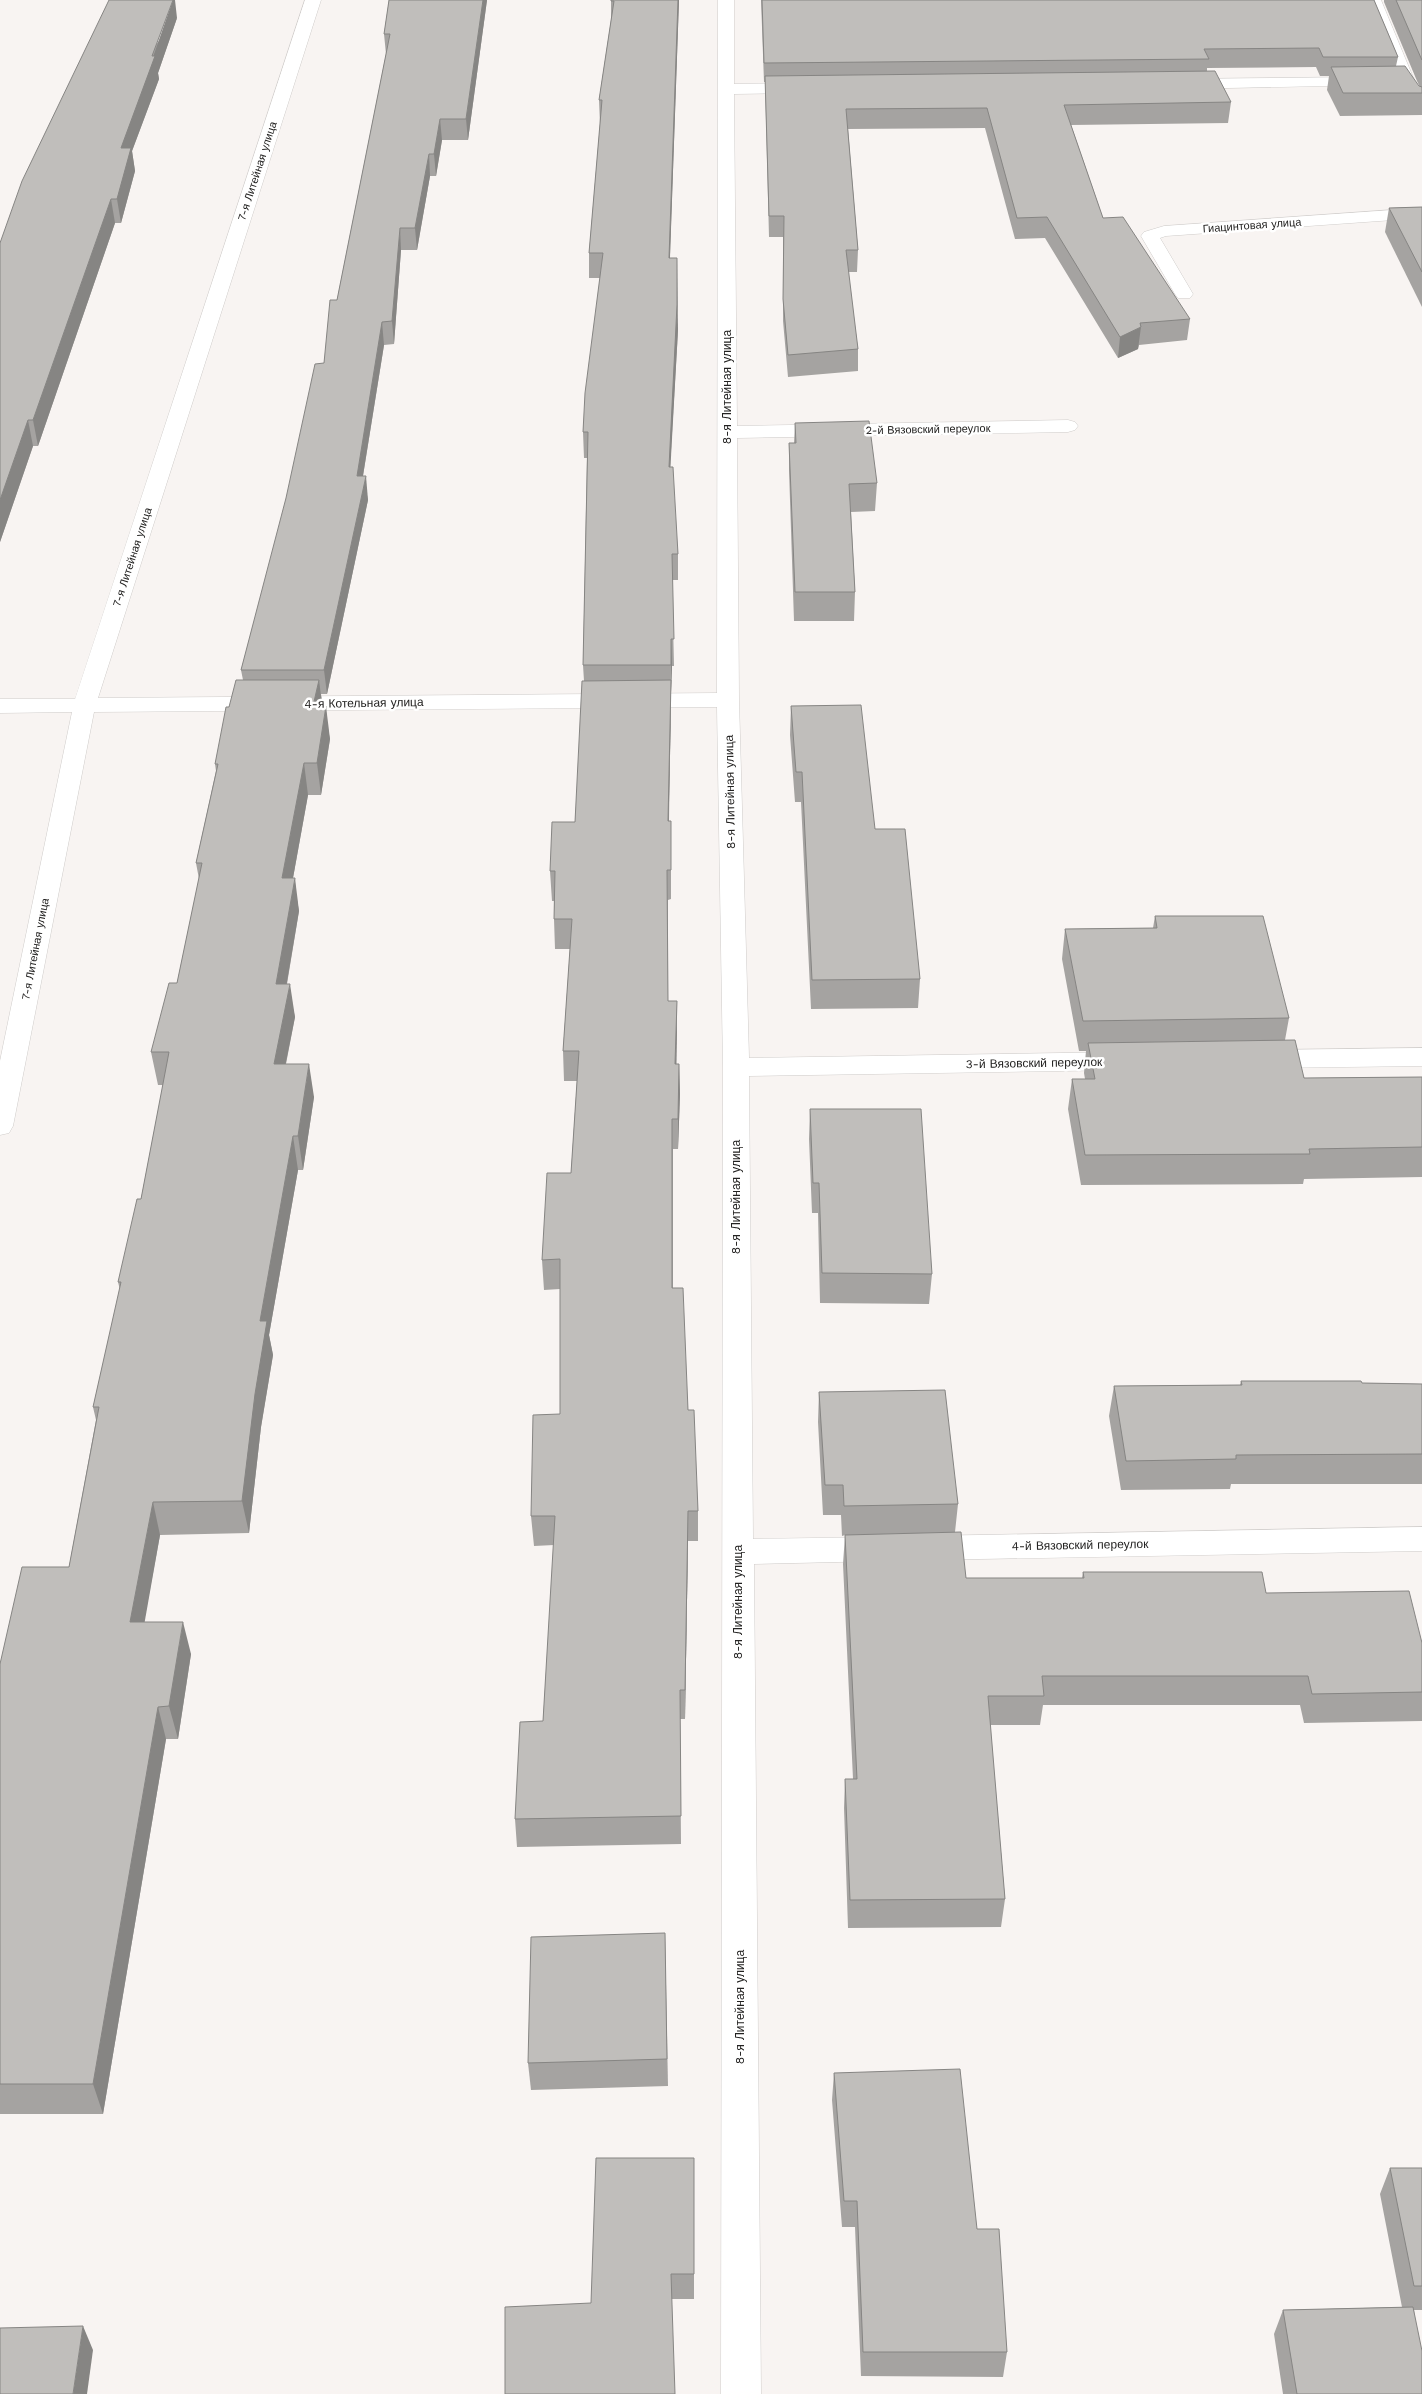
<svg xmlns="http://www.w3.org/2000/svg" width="1422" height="2394" viewBox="0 0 1422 2394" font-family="'Work Sans',sans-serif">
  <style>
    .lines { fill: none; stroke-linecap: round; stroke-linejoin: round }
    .street-casing { stroke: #cfccca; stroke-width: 1 }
    .street { fill: #fff; fill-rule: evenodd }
    .wall { fill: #a5a3a1 }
    .shaded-wall { fill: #868583 }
    .building { fill: #c0bebb; stroke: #868583 }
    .labels { text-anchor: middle; stroke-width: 5; stroke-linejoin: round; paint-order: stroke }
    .far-street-label { font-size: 11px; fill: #232221; stroke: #fff }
    .street-label { font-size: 12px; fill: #232221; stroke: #fff }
  </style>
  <rect width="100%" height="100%" fill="#f8f4f2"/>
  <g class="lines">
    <defs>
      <g id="street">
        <path d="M 305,0 L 321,0 L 98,698 L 717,693 L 718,0 L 734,0 L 734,84 L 800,83 L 806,85 L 808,88 L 806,91 L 800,93 L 734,94 L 737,426 L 1068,420 L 1075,422 L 1078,426 L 1075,430 L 1068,432 L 737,438 L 739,700 L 749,1058 L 1122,1052 L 1131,1055 L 1135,1061 L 1131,1067 L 1122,1070 L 749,1076 L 753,1539 L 881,1537 L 892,1540 L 897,1549 L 892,1558 L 881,1561 L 754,1564 L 761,2394 L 721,2394 L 723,1067 L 717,707 L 94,712 L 13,1126 L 9,1133 L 0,1135 L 0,1061 L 72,712 L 0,713 L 0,699 L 75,699 Z"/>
        <path d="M 1365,0 L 1381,0 L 1415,82 L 1422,93 L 1422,110 L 1416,108 L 1399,82 Z"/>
        <path d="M 1365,77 L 1371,79 L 1373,82 L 1371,85 L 1183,89 L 1177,87 L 1175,84 L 1177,81 L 1183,79 Z"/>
        <path d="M 1422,208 L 1422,218 L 1166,236 L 1160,238 L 1193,294 L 1190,298 L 1178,298 L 1175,294 L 1141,236 L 1144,232 L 1164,226 Z"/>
        <path d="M 1422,1048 L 1422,1066 L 1262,1068 L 1253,1065 L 1249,1059 L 1253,1053 L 1262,1050 Z"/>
        <path d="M 1422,1527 L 1422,1551 L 927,1560 L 916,1557 L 911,1548 L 916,1539 L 927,1536 Z"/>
      </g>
    </defs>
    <use href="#street" class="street-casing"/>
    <use href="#street" class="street"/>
  </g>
  <g class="wall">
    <path d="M 389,0 L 487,0 L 468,140 L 442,140 L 436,176 L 430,176 L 417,250 L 401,250 L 394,344 L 384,345 L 363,476 L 368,500 L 327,694 L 321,694 L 323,706 L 330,739 L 321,795 L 308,795 L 293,878 L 299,911 L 287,984 L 295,1017 L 286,1064 L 314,1097 L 303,1170 L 298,1170 L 269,1335 L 273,1355 L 261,1427 L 249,1533 L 160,1535 L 144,1622 L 191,1654 L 178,1739 L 166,1739 L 103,2114 L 0,2114 L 0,1664 L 69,1567 L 96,1420 L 93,1407 L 120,1290 L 118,1282 L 141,1199 L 163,1085 L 158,1085 L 151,1052 L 177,983 L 199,879 L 196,863 L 216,771 L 215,764 L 229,707 L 243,680 L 241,670 L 324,363 L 337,300 L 386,54 L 384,34 Z"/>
    <path d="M 679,0 L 670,258 L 678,330 L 670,467 L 678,554 L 678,580 L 672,580 L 674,666 L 672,666 L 671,692 L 669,821 L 671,821 L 671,899 L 668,900 L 668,1001 L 677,1001 L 676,1064 L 679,1064 L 680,1094 L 678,1149 L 673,1149 L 673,1288 L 688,1410 L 698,1511 L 698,1541 L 688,1541 L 685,1719 L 680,1719 L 681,1844 L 517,1847 L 515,1819 L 543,1721 L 554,1545 L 534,1546 L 531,1516 L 560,1414 L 560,1289 L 544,1290 L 542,1260 L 571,1173 L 577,1081 L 564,1081 L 563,1051 L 570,949 L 555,949 L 554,919 L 554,901 L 552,901 L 550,871 L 575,822 L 584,681 L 583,665 L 587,458 L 584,458 L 583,432 L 600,278 L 589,278 L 589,253 L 600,124 L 599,100 L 611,20 L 611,1 Z"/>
    <path d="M 761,0 L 1374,0 L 1398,57 L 1396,66 L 1420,87 L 1417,81 L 1384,2 L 1384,0 L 1422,0 L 1422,115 L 1340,116 L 1327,90 L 1329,76 L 1320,76 L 1316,67 L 1207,68 L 1207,71 L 1231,102 L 1228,123 L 1071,125 L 1103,218 L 1190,319 L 1187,340 L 1139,345 L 1138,349 L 1118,358 L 1045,238 L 1015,239 L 985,128 L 848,129 L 858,250 L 857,272 L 848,272 L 858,349 L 858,371 L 788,377 L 783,321 L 783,237 L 769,237 L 765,82 L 764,82 Z"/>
    <path d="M 177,18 L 158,73 L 159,79 L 132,151 L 135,171 L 121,223 L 115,223 L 38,446 L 33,446 L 0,542 L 0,243 Z"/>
    <path d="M 1422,207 L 1422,307 L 1385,232 L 1389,208 Z"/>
    <path d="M 795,423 L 877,483 L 875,511 L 851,512 L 855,592 L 854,621 L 794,621 L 789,470 L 789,443 L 794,443 Z"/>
    <path d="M 791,706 L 875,829 L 920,979 L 918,1008 L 811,1009 L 801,802 L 795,802 L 790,735 Z"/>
    <path d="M 1155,916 L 1289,1018 L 1285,1040 L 1304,1078 L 1422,1077 L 1422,1177 L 1304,1179 L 1303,1184 L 1081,1185 L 1068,1109 L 1072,1079 L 1085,1079 L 1084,1073 L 1086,1051 L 1079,1051 L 1062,959 L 1065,929 L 1153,928 Z"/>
    <path d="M 810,1109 L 932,1274 L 929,1304 L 820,1303 L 818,1213 L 812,1213 L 809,1139 Z"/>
    <path d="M 1241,1381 L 1422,1384 L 1422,1484 L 1231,1484 L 1230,1489 L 1121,1490 L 1109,1416 L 1114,1386 L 1240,1385 Z"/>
    <path d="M 819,1392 L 958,1504 L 955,1532 L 966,1578 L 1082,1578 L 1083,1572 L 1266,1593 L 1422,1643 L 1422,1721 L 1304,1723 L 1300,1705 L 1043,1705 L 1040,1725 L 990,1725 L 1005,1899 L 1001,1927 L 848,1928 L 844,1808 L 845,1779 L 853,1779 L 843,1564 L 845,1535 L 842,1536 L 841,1515 L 823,1515 L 818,1422 Z"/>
    <path d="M 665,1933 L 668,2086 L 531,2090 L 528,2063 Z"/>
    <path d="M 834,2073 L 977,2229 L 1007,2352 L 1003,2377 L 861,2376 L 855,2227 L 842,2227 L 832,2100 Z"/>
    <path d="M 694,2158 L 694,2299 L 672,2299 L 591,2303 Z"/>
    <path d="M 1390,2168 L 1422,2168 L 1422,2310 L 1414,2310 L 1422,2394 L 1283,2394 L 1274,2334 L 1283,2310 L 1402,2307 L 1380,2194 Z"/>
  </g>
  <g class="shaded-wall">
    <path d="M 173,0 L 175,0 L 177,18 L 158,73 L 159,79 L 132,151 L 135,171 L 121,223 L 117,199 L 121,148 Z"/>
    <path d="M 483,0 L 487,0 L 468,140 L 466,119 Z"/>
    <path d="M 678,0 L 679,0 L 669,283 L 669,258 Z"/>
    <path d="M 440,119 L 442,140 L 436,176 L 434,154 Z"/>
    <path d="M 429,154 L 430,176 L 417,250 L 415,228 Z"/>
    <path d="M 111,199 L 115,223 L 38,446 L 33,420 Z"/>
    <path d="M 400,228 L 401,250 L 394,344 L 392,321 Z"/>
    <path d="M 677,258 L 678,330 L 669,493 L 669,467 Z"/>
    <path d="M 382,322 L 384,345 L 359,500 L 357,476 Z"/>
    <path d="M 1141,327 L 1138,349 L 1118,358 L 1120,337 Z"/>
    <path d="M 28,420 L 33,446 L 0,542 L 0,500 Z"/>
    <path d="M 366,476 L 368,500 L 327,694 L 324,670 Z"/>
    <path d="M 671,639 L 672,666 L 671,692 Z"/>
    <path d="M 319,680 L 323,712 L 313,706 Z"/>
    <path d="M 671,680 L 671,709 L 668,850 L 668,821 Z"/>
    <path d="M 326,706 L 330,739 L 321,795 L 317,763 Z"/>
    <path d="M 304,763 L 308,795 L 287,911 L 282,878 Z"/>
    <path d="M 295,878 L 299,911 L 281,1017 L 276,984 Z"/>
    <path d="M 290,984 L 295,1017 L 279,1097 L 274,1064 Z"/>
    <path d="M 677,1001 L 677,1031 L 676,1094 L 675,1064 Z"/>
    <path d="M 309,1064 L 314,1097 L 303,1170 L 298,1136 Z"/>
    <path d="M 679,1064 L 680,1094 L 678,1149 L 678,1119 Z"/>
    <path d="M 293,1136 L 298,1170 L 269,1335 L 273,1355 L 261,1427 L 249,1533 L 242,1501 L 260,1321 Z"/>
    <path d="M 153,1502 L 160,1535 L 139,1654 L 130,1622 Z"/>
    <path d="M 688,1511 L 688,1541 L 685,1719 L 685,1690 Z"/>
    <path d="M 183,1622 L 191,1654 L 178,1739 L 169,1706 Z"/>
    <path d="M 158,1707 L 166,1739 L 103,2114 L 93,2084 Z"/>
    <path d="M 83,2326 L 93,2350 L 87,2394 L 73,2394 Z"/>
  </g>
  <g class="building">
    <path d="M 109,0 L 173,0 L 152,56 L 155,56 L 121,148 L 131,148 L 117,199 L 111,199 L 33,420 L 28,420 L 0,500 L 0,243 L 22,181 Z"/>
    <path d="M 389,0 L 483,0 L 466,119 L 440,119 L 434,154 L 429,154 L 415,228 L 400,228 L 392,321 L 382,322 L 357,476 L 366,476 L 324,670 L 241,670 L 286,498 L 315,364 L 324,363 L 330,300 L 337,300 L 390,34 L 384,34 Z"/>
    <path d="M 611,0 L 678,0 L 669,258 L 677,258 L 677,305 L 669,467 L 673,467 L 678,554 L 672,554 L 674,639 L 671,639 L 671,665 L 583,665 L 588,432 L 583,432 L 585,393 L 603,253 L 589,253 L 602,100 L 599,100 L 614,1 L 611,1 Z"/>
    <path d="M 762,0 L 1374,0 L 1398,57 L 1323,57 L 1319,48 L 1204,49 L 1209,59 L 764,63 Z"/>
    <path d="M 1396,0 L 1422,0 L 1422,60 L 1421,58 Z"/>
    <path d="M 1405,66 L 1419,86 L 1422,87 L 1422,93 L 1343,93 L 1331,67 Z"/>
    <path d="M 1215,71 L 1231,102 L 1064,105 L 1103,218 L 1123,217 L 1190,319 L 1140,323 L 1141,327 L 1120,337 L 1047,217 L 1017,218 L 987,108 L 846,109 L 858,250 L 846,250 L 858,349 L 788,355 L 783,299 L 784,216 L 769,216 L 765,76 Z"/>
    <path d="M 1422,207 L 1422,272 L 1389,208 Z"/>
    <path d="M 869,421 L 877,483 L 849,484 L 855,592 L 795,592 L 789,443 L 796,443 L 795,423 Z"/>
    <path d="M 236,680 L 319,680 L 313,706 L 326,706 L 317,763 L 304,763 L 282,878 L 295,878 L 276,984 L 290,984 L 274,1064 L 309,1064 L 298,1136 L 293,1136 L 260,1321 L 267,1321 L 255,1394 L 242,1501 L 153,1502 L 130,1622 L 183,1622 L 169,1706 L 158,1707 L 93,2084 L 0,2084 L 0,1664 L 22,1567 L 69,1567 L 99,1407 L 93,1407 L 121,1282 L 118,1282 L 137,1199 L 141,1199 L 169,1052 L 151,1052 L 169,983 L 177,983 L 202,863 L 196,863 L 218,764 L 215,764 L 226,707 L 229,707 Z"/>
    <path d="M 671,680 L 668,821 L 671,821 L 671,870 L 667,870 L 668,1001 L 677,1001 L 675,1064 L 679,1064 L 678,1119 L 672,1119 L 672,1288 L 683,1288 L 688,1410 L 694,1410 L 698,1511 L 688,1511 L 685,1690 L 680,1690 L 681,1816 L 515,1819 L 520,1722 L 543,1721 L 555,1516 L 531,1516 L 533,1415 L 560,1414 L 560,1259 L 542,1260 L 547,1173 L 571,1173 L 579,1051 L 563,1051 L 572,919 L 554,919 L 555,871 L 550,871 L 552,822 L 575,822 L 582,681 Z"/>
    <path d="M 861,705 L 875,829 L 905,829 L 920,979 L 812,980 L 802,772 L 796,772 L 791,706 Z"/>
    <path d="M 1155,916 L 1263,916 L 1289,1018 L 1083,1021 L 1065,929 L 1157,928 Z"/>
    <path d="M 1295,1040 L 1304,1078 L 1422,1077 L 1422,1147 L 1309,1149 L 1310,1154 L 1085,1155 L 1072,1079 L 1095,1079 L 1088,1043 Z"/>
    <path d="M 810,1109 L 921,1109 L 932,1274 L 822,1273 L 819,1183 L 813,1183 Z"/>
    <path d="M 1241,1381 L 1361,1381 L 1362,1383 L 1422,1384 L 1422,1454 L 1236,1455 L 1236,1459 L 1126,1461 L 1114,1386 L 1242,1385 Z"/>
    <path d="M 945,1390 L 958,1504 L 844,1506 L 843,1485 L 825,1485 L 819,1392 Z"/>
    <path d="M 961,1532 L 966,1578 L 1084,1578 L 1083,1572 L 1262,1572 L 1266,1593 L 1409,1591 L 1422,1643 L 1422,1692 L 1312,1694 L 1308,1676 L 1042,1676 L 1044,1696 L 988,1696 L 1005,1899 L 850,1900 L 845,1779 L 857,1779 L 845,1535 Z"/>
    <path d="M 665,1933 L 667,2059 L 528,2063 L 531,1937 Z"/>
    <path d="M 960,2069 L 977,2229 L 999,2229 L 1007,2352 L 863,2352 L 857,2201 L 844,2201 L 834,2073 Z"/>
    <path d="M 596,2158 L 694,2158 L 694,2274 L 671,2274 L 675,2394 L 505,2394 L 505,2307 L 591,2303 Z"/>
    <path d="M 1390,2168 L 1422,2168 L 1422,2286 L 1414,2286 Z"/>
    <path d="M 1413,2307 L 1422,2351 L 1422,2394 L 1297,2394 L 1283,2310 Z"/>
    <path d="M 83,2326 L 73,2394 L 0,2394 L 0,2328 Z"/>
  </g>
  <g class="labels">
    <g class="far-street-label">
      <text transform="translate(257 171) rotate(-72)" y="4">7-я Литейная улица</text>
      <text transform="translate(1252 225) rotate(-4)" y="4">Гиацинтовая улица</text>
      <text transform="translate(928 429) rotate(-1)" y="4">2-й Вязовский переулок</text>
      <text transform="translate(132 557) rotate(-72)" y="4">7-я Литейная улица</text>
      <text transform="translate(35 949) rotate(-79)" y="4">7-я Литейная улица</text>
    </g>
    <g class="street-label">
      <text transform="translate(727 387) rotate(-90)" y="4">8-я Литейная улица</text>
      <text transform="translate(364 703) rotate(-1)" y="4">4-я Котельная улица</text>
      <text transform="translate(730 792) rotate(-91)" y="4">8-я Литейная улица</text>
      <text transform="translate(1034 1063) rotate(-1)" y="4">3-й Вязовский переулок</text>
      <text transform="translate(736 1197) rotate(-90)" y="4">8-я Литейная улица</text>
      <text transform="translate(1080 1545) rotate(-1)" y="4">4-й Вязовский переулок</text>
      <text transform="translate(738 1602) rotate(-90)" y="4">8-я Литейная улица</text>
      <text transform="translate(740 2007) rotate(-90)" y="4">8-я Литейная улица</text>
    </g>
  </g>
</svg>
